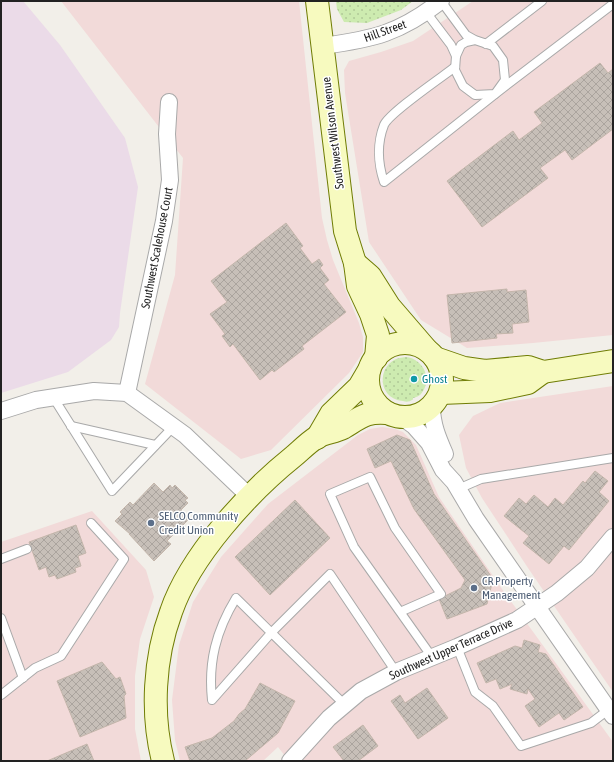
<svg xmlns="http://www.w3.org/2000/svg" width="614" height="762" viewBox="0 0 614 762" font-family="'Asap Condensed',sans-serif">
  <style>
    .commercial { fill: #f2dad9 }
    .industrial { fill: #ebdbe8 }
    .grass { fill: url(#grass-dots) }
    .building { fill: url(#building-cross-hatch); stroke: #c4b6ab }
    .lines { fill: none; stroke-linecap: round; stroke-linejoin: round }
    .lane-casing { stroke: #a9a9a9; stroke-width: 10 }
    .street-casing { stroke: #a9a9a9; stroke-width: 18 }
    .secondary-casing { stroke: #707d05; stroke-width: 24 }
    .lane { stroke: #fff; stroke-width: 8 }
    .street { stroke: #fff; stroke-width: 16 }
    .secondary { stroke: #f7fabf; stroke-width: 22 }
    .culture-dot { fill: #0f9aa8; stroke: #fff; stroke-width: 1.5 }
    .service-dot { fill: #5c6f8a; stroke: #fff; stroke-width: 1.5 }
    .labels { text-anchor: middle; stroke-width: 3; stroke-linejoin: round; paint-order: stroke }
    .street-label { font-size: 12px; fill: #222; stroke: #fff }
    .culture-label { font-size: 12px; fill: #0d838f; stroke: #fff; text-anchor: start }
    .service-label { font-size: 12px; fill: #4e5e75; stroke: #fff; text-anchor: start }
  </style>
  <defs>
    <pattern id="grass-dots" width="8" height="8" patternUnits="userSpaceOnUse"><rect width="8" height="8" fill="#cdebb0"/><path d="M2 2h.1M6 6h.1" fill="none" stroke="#b0c997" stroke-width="1.8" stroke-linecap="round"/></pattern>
    <pattern id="building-cross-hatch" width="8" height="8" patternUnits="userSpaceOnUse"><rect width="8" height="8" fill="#c7bfb8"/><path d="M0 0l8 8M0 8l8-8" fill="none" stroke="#aba49e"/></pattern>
  </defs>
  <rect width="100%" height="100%" fill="#f2efe9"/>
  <g class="commercial">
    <path d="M 61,1 L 299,1 L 322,218 L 327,240 L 333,260 L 359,323 L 363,337 L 363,352 L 349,373 L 271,450 L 241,459 L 145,384 L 175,275 L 183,158 Z"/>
    <path d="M 473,1 L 613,1 L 613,335 L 533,343 L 467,348 L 421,320 L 369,242 L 345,93 L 344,70 L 349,61 L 381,52 L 413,41 Z"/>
    <path d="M 613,386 L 613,692 L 528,568 L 482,498 L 466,468 L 459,435 L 473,416 L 500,403 Z"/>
    <path d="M 382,427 L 395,429 L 403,432 L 416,445 L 439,497 L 502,589 L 613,742 L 613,761 L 289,761 L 278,747 L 263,761 L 180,761 L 175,740 L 172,700 L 179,645 L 193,602 L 221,557 L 268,504 L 358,435 L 370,429 Z"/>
    <path d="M 92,511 L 146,570 L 154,597 L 140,639 L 135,676 L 135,729 L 141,761 L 1,761 L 1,542 Z"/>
  </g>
  <path class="industrial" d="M 1,1 L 23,1 L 60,45 L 125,138 L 138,187 L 120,313 L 119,327 L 111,340 L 68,372 L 1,393 Z"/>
  <g class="grass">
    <path d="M 336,1 L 413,1 L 401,10 L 367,23 L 344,22 L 337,9 Z"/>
    <path d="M 406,357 C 424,359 433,380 421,394 C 418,397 416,397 413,398 C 413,399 413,400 412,400 C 409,402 406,402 403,401 C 375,399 376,358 406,357 Z"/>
  </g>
  <g class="building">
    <path d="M 600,63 L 608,73 L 613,69 L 613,129 L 572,160 L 565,150 L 540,168 L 548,178 L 482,227 L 447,181 L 513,131 L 519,140 L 542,123 L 534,112 Z"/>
    <path d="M 286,223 L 303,246 L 300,248 L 312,264 L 319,259 L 323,265 L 320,268 L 329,280 L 324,284 L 346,312 L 302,346 L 304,349 L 274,372 L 272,370 L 260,380 L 233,344 L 230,347 L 222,336 L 225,334 L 210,314 L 227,302 L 211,281 Z"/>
    <path d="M 507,289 L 507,292 L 526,290 L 529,322 L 512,324 L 513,333 L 496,334 L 497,338 L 452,343 L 447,295 Z"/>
    <path d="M 397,435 L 410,440 L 434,494 L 493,579 L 487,604 L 447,619 L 439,599 L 461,588 L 465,580 L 414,509 L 391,461 L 375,468 L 367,449 Z"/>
    <path d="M 595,471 L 608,481 L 599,492 L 609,501 L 569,550 L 564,546 L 549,564 L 523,543 L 529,536 L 504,516 L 519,498 L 526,504 L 534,495 L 548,507 L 555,498 L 563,505 L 583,481 L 585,483 Z"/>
    <path d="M 154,483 L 163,492 L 170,485 L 172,488 L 175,485 L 188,498 L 185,500 L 188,503 L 181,510 L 189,519 L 167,541 L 171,544 L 154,561 L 129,534 L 130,534 L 115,521 L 122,514 L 120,512 L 130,502 L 133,505 Z"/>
    <path d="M 295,500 L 330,538 L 270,595 L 235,557 Z"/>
    <path d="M 76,525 L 86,553 L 78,556 L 81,566 L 75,568 L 76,572 L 57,579 L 55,575 L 49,577 L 46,567 L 39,570 L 29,542 Z"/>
    <path d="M 524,640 L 540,645 L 538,652 L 546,654 L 583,707 L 564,720 L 559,713 L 539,727 L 525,706 L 535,699 L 528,689 L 527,694 L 510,689 L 512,684 L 500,689 L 496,679 L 486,683 L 477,663 L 515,646 L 522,648 Z"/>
    <path d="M 102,662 L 116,679 L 120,677 L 126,694 L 124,696 L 126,718 L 80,737 L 57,681 Z"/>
    <path d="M 260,683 L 295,701 L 278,733 L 245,761 L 190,761 L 185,747 L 212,738 L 234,721 L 239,714 L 245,709 Z"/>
    <path d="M 427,688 L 448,718 L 418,739 L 391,701 L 400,695 L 405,703 Z"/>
    <path d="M 363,725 L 378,746 L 358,761 L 344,761 L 333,747 Z"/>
    <path d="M 87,744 L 94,761 L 47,761 Z"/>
  </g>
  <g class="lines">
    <defs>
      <g id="lane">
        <path d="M 441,1 L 466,35 L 475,40 L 493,46 L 503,60 L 505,80 L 495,94 L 475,95 L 463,86 L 455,70 L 456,56 L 461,45 L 466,42 L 475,40"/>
        <path d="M 426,12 L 451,45 L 456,56"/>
        <path d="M 486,44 L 542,1"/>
        <path d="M 455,67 C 442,77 389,113 384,125 C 377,143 378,164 384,182 L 495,94 L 613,4"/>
        <path d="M 53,397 L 112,491 L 174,426"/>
        <path d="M 71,426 L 155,445"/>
        <path d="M 458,489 L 481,479 L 613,458"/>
        <path d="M 1,559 L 27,549"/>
        <path d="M 400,612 L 441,594 L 395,528 L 370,477 L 330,494 L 354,547 L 432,657"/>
        <path d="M 1,618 L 23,678"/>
        <path d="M 457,647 L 475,692 L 493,706 L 521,746 L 591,723 L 608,710"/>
        <path d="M 1,695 L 35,668 L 61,656 L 124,559 L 91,523"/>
        <path d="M 345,705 L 236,598 C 216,631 208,662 212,700 L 272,632 L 330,574 L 396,672"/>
      </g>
      <g id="street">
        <path d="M 323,46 C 374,39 400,33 441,1"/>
        <path d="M 127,393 L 164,221 L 170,180 L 167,134 L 169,102"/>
        <path d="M 432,407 C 432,424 438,438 445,454"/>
        <path d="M 1,411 L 36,400 L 94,391 L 127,393 L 185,435 L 250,497"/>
        <path d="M 403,418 L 414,426 L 429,443 L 443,470 L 454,482 L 476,519 L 613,716"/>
        <path d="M 290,761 L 329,718 L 361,691 L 396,672 L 457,647 L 517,620 L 557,593 L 587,568 L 613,537"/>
      </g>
      <g id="secondary">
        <path d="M 317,1 L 345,231 L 355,263 L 358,286 L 371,314 L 378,335 L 376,358"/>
        <path d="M 355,263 L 370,276 L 389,306 L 426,349"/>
        <circle cx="405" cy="380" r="37"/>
        <path d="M 435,358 L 464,368 L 485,371 L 528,367 L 543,372 L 613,361"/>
        <path d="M 441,393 L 490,391 L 528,383 L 543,372"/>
        <path d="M 317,438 L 331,414 L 359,387 L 369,370"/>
        <path d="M 163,761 C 151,714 154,658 171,612 C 190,556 248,493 294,456 C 301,450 309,442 317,437 C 325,433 335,432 343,428 C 360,418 366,411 387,413"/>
      </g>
    </defs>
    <use href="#lane" class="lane-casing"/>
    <use href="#street" class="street-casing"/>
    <use href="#secondary" class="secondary-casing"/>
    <use href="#lane" class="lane"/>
    <use href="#street" class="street"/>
    <use href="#secondary" class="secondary"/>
  </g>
  <circle class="culture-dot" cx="414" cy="379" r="4"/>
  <g class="service-dot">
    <circle cx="151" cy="523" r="4"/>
    <circle cx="474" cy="588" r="4"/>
  </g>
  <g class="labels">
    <g class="street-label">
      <text transform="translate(385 31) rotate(-20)" y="4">Hill Street</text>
      <text transform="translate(333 133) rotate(-97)" y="4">Southwest Wilson Avenue</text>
      <text transform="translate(157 248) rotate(-79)" y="4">Southwest Scalehouse Court</text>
      <text transform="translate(451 649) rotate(-24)" y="4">Southwest Upper Terrace Drive</text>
    </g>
    <g class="culture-label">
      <text x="422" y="383">Ghost</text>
    </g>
    <g class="service-label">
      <text x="159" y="520">SELCO Community<tspan x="159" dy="14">Credit Union</tspan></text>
      <text x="482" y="585">CR Property<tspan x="482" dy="14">Management</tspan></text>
    </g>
  </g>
  <rect width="614" height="762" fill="none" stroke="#222222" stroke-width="4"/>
</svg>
